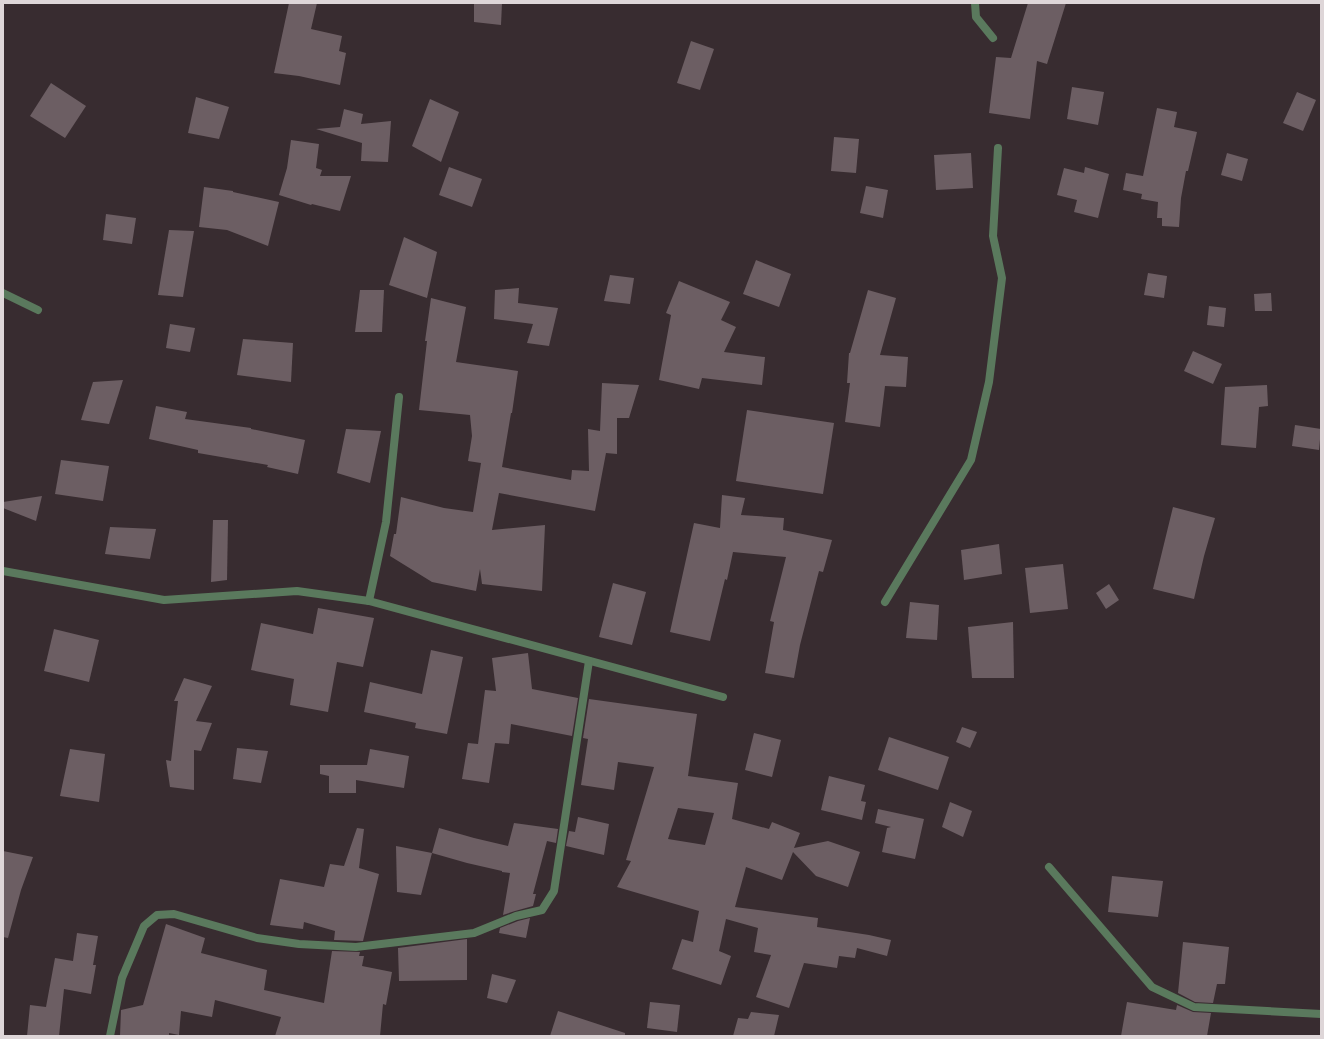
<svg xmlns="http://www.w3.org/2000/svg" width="1324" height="1039" viewBox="0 0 1324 1039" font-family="Montserrat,sans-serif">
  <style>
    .building { fill: #6c5e63; fill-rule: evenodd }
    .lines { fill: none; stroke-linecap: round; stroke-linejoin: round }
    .street { stroke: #5a795d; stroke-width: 8 }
  </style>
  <rect width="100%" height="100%" fill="#382c30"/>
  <g class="building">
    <path d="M 289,3 L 317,3 L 311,29 L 342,36 L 339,51 L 346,53 L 340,85 L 299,76 L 274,73 Z"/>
    <path d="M 474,3 L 502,3 L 501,25 L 474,22 Z"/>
    <path d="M 1028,3 L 1066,3 L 1047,64 L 1037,61 L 1030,119 L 989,113 L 996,57 L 1011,58 Z"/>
    <path d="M 691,41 L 714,49 L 700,90 L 677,83 Z"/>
    <path d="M 51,83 L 86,106 L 65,138 L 30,116 Z"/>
    <path d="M 1072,87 L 1104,92 L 1098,125 L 1067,119 Z"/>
    <path d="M 1297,92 L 1316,100 L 1303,131 L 1283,123 Z"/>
    <path d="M 196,97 L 229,107 L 219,139 L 188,133 Z"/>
    <path d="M 430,99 L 459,112 L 441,162 L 412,146 Z"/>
    <path d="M 1157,108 L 1177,112 L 1174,127 L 1197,132 L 1188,171 L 1186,171 L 1181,198 L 1179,227 L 1162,226 L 1162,218 L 1157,218 L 1158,202 L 1141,199 L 1142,194 L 1123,190 L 1126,173 L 1143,176 Z"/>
    <path d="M 344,109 L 363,114 L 361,124 L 391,121 L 388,162 L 361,161 L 362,143 L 316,129 L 340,127 Z"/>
    <path d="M 834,137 L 859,139 L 856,173 L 831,171 Z"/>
    <path d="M 291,140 L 319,144 L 316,168 L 322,170 L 320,176 L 351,176 L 340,211 L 312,204 L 311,205 L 279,195 L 287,168 Z"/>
    <path d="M 971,153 L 973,188 L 936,190 L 934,155 Z"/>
    <path d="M 1227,153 L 1248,159 L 1242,181 L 1221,175 Z"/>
    <path d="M 449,167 L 482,179 L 472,207 L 439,195 Z"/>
    <path d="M 1085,167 L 1109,174 L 1098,218 L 1074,212 L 1077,200 L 1057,195 L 1064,168 L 1084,173 Z"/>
    <path d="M 866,186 L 888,190 L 883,218 L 860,213 Z"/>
    <path d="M 204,187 L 233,191 L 233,192 L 279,202 L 268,246 L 227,230 L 199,227 Z"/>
    <path d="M 106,214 L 136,218 L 132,244 L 103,240 Z"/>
    <path d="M 169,230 L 194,231 L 183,297 L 158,295 Z"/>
    <path d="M 404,237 L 437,252 L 427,298 L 389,285 Z"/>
    <path d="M 756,260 L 791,274 L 779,307 L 743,294 Z"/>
    <path d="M 1148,273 L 1167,276 L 1164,298 L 1144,295 Z"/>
    <path d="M 610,275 L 634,278 L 630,304 L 604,301 Z"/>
    <path d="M 679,281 L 730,302 L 721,320 L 736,327 L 724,352 L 765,357 L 762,385 L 702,378 L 699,389 L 659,380 L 671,315 L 666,313 Z"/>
    <path d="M 519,288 L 518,303 L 558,308 L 549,346 L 527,343 L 533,324 L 494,319 L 495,290 Z"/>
    <path d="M 360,290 L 384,290 L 382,332 L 355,332 Z"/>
    <path d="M 868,290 L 896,298 L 880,355 L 908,357 L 906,387 L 885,386 L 880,427 L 845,422 L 850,383 L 847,383 L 849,353 L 850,353 Z"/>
    <path d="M 1271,293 L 1272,311 L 1255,311 L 1254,294 Z"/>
    <path d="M 431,298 L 466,307 L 456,362 L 518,371 L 512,413 L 511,413 L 502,467 L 571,480 L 572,470 L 589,471 L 588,429 L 600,431 L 602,383 L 639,385 L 629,418 L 617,418 L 617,454 L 606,453 L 595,511 L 499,493 L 492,530 L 545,525 L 542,591 L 482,584 L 480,569 L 476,591 L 432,582 L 390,556 L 394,534 L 396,534 L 401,497 L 444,508 L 473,512 L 481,463 L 468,461 L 472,436 L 470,415 L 419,410 L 427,341 L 425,341 Z"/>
    <path d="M 1209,306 L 1226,308 L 1224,327 L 1207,325 Z"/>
    <path d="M 170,324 L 195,328 L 190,352 L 166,348 Z"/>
    <path d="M 243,339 L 293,343 L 291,382 L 237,375 Z"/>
    <path d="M 1193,351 L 1222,364 L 1213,384 L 1184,371 Z"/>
    <path d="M 123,380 L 109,424 L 81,420 L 93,382 Z"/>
    <path d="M 1267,385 L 1268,406 L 1259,407 L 1256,448 L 1221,445 L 1225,387 Z"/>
    <path d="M 156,406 L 187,412 L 185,419 L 251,428 L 251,429 L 305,440 L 298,474 L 267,467 L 268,465 L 198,453 L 198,450 L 149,439 Z"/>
    <path d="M 747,410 L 834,423 L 823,494 L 736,481 Z"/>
    <path d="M 1295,425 L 1321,429 L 1319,450 L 1292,446 Z"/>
    <path d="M 346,429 L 381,431 L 370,483 L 337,473 Z"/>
    <path d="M 61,460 L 109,466 L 103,501 L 55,494 Z"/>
    <path d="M 722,495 L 745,498 L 741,515 L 784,518 L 783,530 L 832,540 L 823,572 L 819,571 L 800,645 L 794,678 L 765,673 L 774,622 L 770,621 L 786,557 L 733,552 L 727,580 L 725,579 L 710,641 L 670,632 L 694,523 L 720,528 Z"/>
    <path d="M 42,496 L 36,521 L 3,508 L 3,502 Z"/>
    <path d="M 1173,507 L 1215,518 L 1204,556 L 1194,599 L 1153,589 Z"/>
    <path d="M 213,520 L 228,520 L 227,580 L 211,582 Z"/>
    <path d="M 110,527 L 156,529 L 150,559 L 105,554 Z"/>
    <path d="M 999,544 L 1002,574 L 964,580 L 961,550 Z"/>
    <path d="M 1063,564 L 1068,609 L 1030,613 L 1025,568 Z"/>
    <path d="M 613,583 L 646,592 L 632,645 L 599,637 Z"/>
    <path d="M 1109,584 L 1119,600 L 1106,609 L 1096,593 Z"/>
    <path d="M 910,602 L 939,605 L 937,640 L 906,638 Z"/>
    <path d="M 318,608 L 374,618 L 363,667 L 337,662 L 328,712 L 290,705 L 294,679 L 251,670 L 261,623 L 313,634 Z"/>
    <path d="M 1013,622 L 1014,678 L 972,678 L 968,627 Z"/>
    <path d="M 54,629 L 99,640 L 89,682 L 44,671 Z"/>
    <path d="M 431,650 L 463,657 L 447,734 L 415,728 L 416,723 L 364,712 L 370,682 L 422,694 Z"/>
    <path d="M 528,653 L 532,689 L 578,698 L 572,736 L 511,724 L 509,744 L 495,743 L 489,783 L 462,779 L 468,743 L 478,744 L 485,690 L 496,691 L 492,658 Z"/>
    <path d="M 184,678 L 212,686 L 196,721 L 212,723 L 201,751 L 194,750 L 194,790 L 170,787 L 166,760 L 171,761 L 178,701 L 174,701 Z"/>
    <path d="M 589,699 L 697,714 L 688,776 L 738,783 L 732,819 L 769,829 L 772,822 L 800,833 L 794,848 L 828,841 L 860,852 L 848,887 L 816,876 L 793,852 L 782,880 L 746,867 L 735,907 L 818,918 L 817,927 L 869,935 L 891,940 L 887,956 L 857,948 L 855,958 L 839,956 L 837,968 L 804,963 L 789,1008 L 756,997 L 771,955 L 754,952 L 758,928 L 726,919 L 719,951 L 731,956 L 721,985 L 672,969 L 682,939 L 693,942 L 699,911 L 617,887 L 631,861 L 626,860 L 654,767 L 618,762 L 614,790 L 581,785 L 588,739 L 583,738 ZM 678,808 L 714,813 L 705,845 L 668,839 Z"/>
    <path d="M 962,727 L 977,732 L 970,748 L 956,742 Z"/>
    <path d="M 754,733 L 781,740 L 772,777 L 745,770 Z"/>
    <path d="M 889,737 L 949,757 L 938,790 L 878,770 Z"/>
    <path d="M 237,748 L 268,751 L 261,783 L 233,779 Z"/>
    <path d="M 70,749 L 105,754 L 99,802 L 60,796 Z"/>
    <path d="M 370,749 L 409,756 L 404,788 L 356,780 L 356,793 L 329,793 L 329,776 L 320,774 L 320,765 L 367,765 Z"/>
    <path d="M 829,776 L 865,785 L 861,801 L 866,802 L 862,820 L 821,810 Z"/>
    <path d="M 950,802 L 972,811 L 963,837 L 942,827 Z"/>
    <path d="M 878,809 L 924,819 L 915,859 L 882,852 L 887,828 L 891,827 L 875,823 Z"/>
    <path d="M 578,817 L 609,824 L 604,855 L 566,846 L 569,831 L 575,832 Z"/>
    <path d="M 514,823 L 558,829 L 556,843 L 547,841 L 533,894 L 536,894 L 533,906 L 515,911 L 503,915 L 510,873 L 502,872 L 502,871 L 467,863 L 432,853 L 439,828 L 474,838 L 508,846 Z"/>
    <path d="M 357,828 L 364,829 L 359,868 L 379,874 L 363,941 L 334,940 L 335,931 L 304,922 L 303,929 L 270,925 L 280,879 L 324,887 L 330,864 L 344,866 Z"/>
    <path d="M 396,846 L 432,853 L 421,895 L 397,892 Z"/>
    <path d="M 3,851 L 33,857 L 21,890 L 8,938 L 3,937 Z"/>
    <path d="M 1112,876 L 1163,881 L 1158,917 L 1108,912 Z"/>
    <path d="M 530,918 L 526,938 L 499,933 L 500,928 L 518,921 Z"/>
    <path d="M 166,924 L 205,938 L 201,953 L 267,970 L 264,990 L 324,1003 L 332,951 L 360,952 L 359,956 L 364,956 L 362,966 L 392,972 L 386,1005 L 383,1004 L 380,1036 L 275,1036 L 281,1017 L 215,1000 L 212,1017 L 181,1011 L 179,1035 L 169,1033 L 169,1036 L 120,1036 L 121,1010 L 143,1005 Z"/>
    <path d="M 77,933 L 98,936 L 93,965 L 96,965 L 91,994 L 64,989 L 59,1036 L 27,1036 L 30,1005 L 46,1007 L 55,958 L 73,961 Z"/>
    <path d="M 467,939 L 467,980 L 399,981 L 398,948 Z"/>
    <path d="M 1183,942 L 1229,947 L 1225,984 L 1217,984 L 1213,1003 L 1195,1002 L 1178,993 Z"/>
    <path d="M 492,974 L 516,980 L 507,1003 L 487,998 Z"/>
    <path d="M 650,1002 L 680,1005 L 677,1032 L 647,1028 Z"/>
    <path d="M 1127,1002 L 1176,1010 L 1177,1005 L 1193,1012 L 1211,1013 L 1207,1036 L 1121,1036 Z"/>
    <path d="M 558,1011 L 625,1033 L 625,1036 L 550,1036 Z"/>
    <path d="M 751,1012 L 779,1015 L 774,1036 L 733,1036 L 738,1018 L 748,1019 Z"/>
  </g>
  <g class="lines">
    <g class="street">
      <path d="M 975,3 L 976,17 L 993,38"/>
      <path d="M 3,293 L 38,310"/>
      <path d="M 3,571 L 164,600 L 297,591 L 369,601 L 723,697"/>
      <path d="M 369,601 L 386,522 L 399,397"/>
      <path d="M 885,602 L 971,460 L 989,382 L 1002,278 L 993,236 L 998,148"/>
      <path d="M 1049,867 L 1152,987 L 1194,1007 L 1321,1014"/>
      <path d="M 110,1036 L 122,978 L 144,926 L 157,915 L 174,914 L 257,938 L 299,944 L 356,947 L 474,933 L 516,916 L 542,910 L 554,891 L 589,661"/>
    </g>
  </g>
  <rect width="1324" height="1039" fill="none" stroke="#ded6d8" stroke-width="8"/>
</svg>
